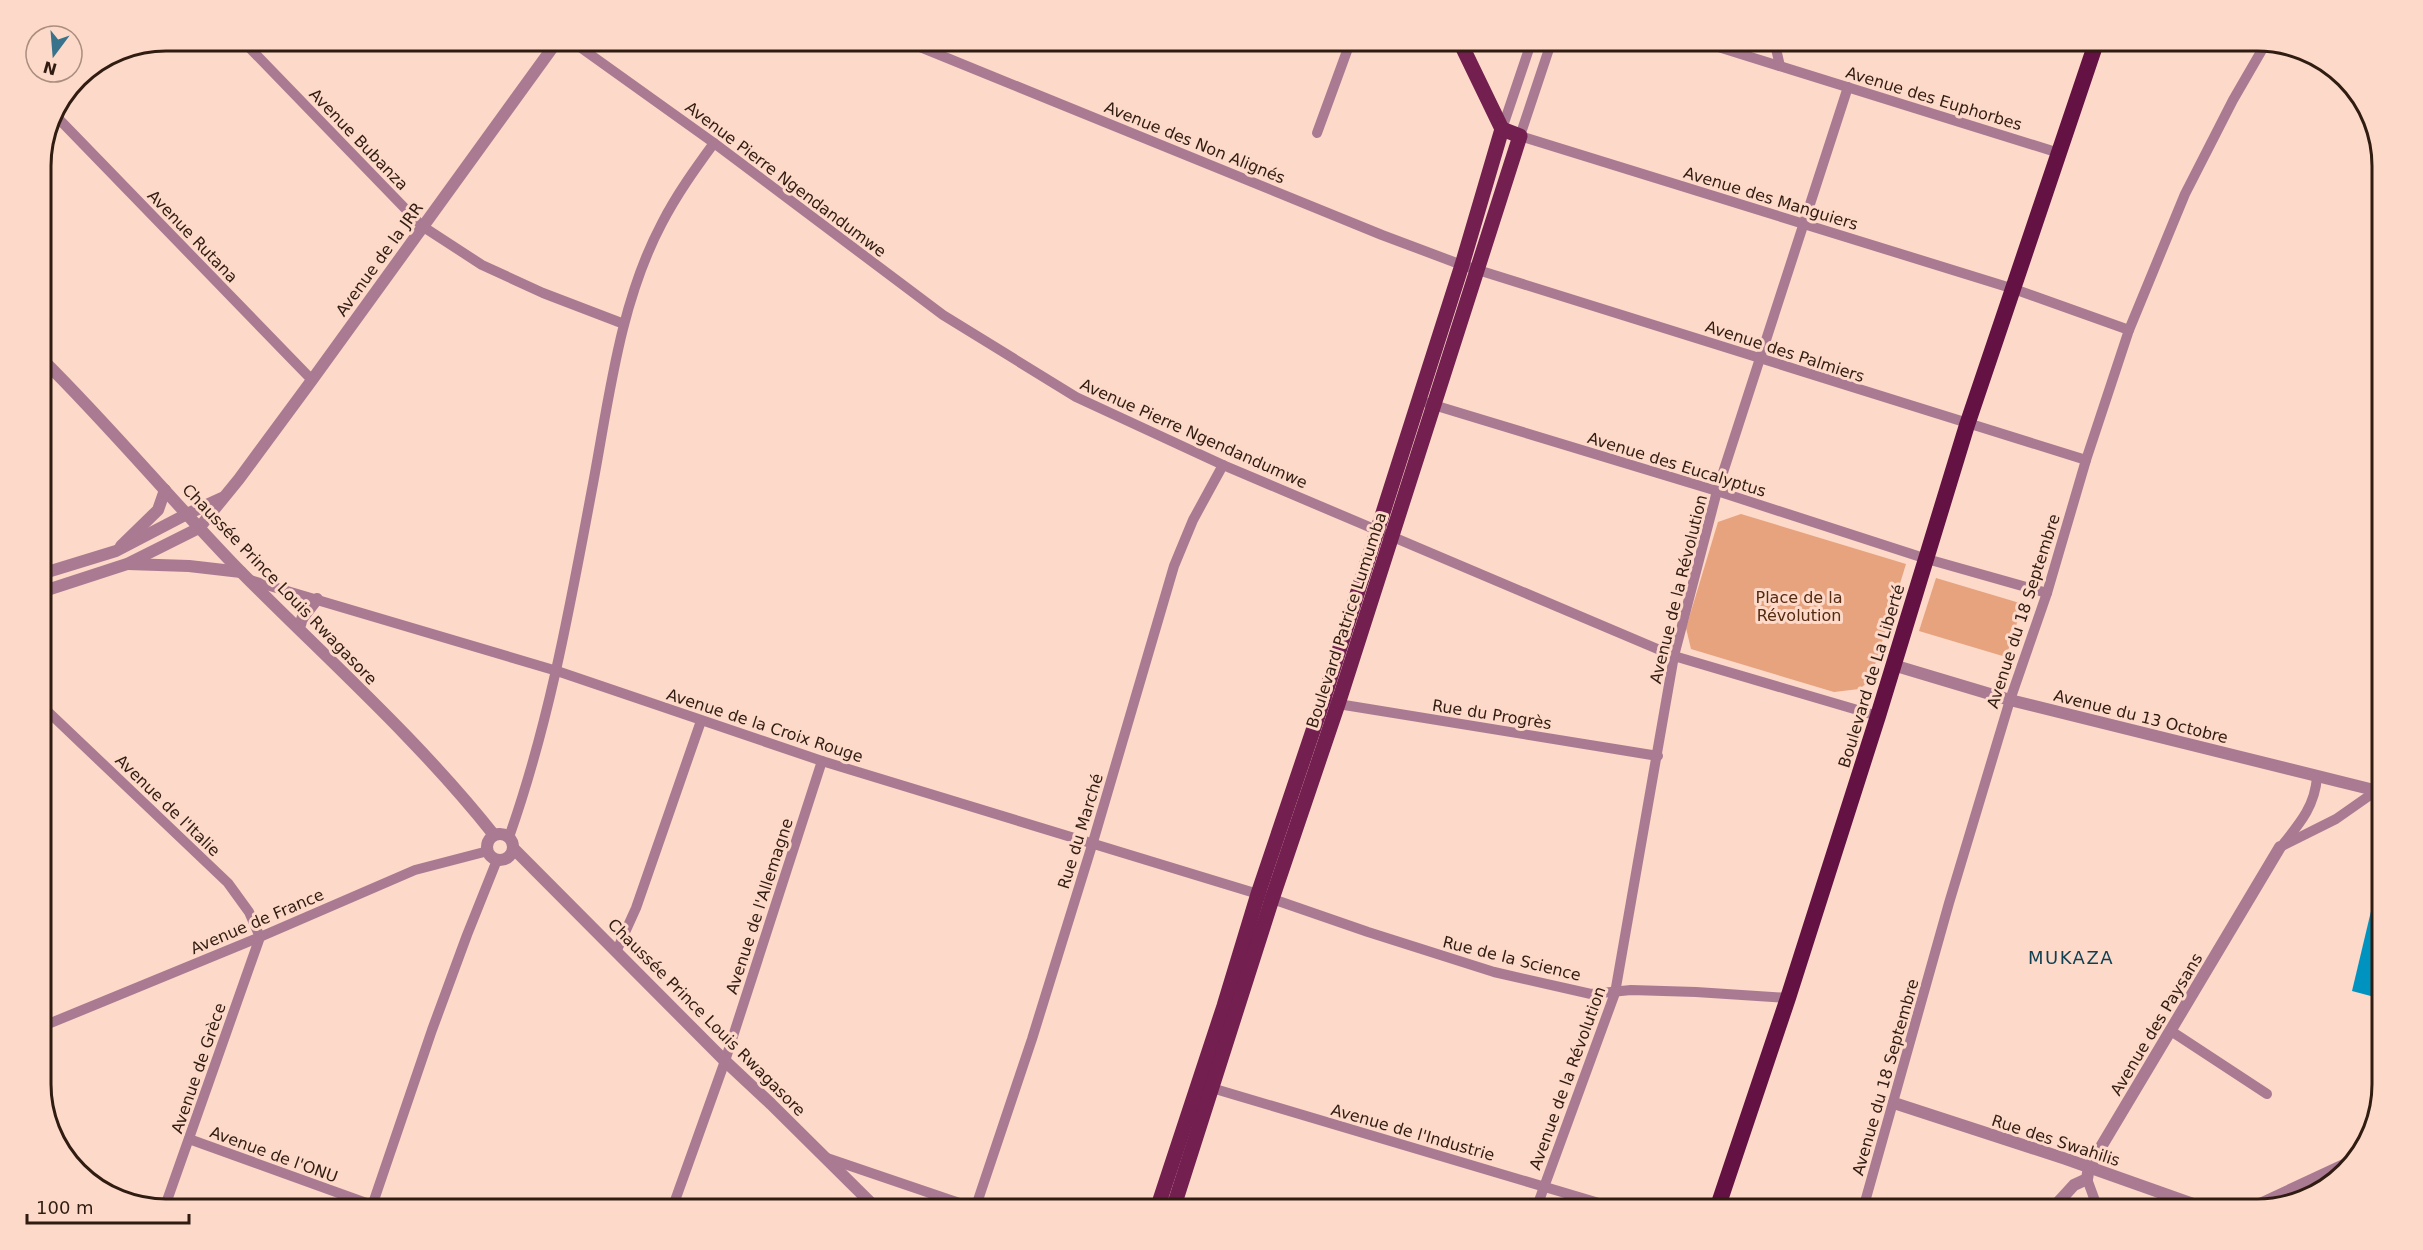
<svg xmlns="http://www.w3.org/2000/svg" width="2423" height="1250" viewBox="0 0 2423 1250" font-family="'DejaVu Sans',sans-serif">
  <style>
    .green { fill: #e7a27e }
    .water { fill: #0193bf }
    .lines { fill: none; stroke-linecap: round; stroke-linejoin: round }
    .minor { stroke: #aa7a92; stroke-width: 10 }
    .tertiary { stroke: #aa7a92; stroke-width: 12 }
    .primary { stroke: #731f50; stroke-width: 15 }
    .trunk { stroke: #641144; stroke-width: 16 }
    .labels { text-anchor: middle; stroke-width: 6; stroke-linejoin: round; paint-order: stroke }
    .street-label { font-size: 16px; fill: #311c11; stroke: #fcd9c8 }
    .park-label { font-size: 16px; fill: #542a11; stroke: #fcd9c8 }
    .neighbourhood-label { font-size: 18px; letter-spacing: 1.5px; fill: #0e3f52; stroke: #fcd9c8 }
    .rim { fill: none; stroke: #311c11; stroke-width: 3 }
  </style>
  <rect width="100%" height="100%" fill="#fcd9c8"/>
  <g class="green">
    <path d="M 1741,514 L 1906,564 L 1870,681 L 1859,689 L 1834,692 L 1691,649 L 1686,628 L 1718,522 Z"/>
    <path d="M 1936,578 L 2023,604 L 2006,657 L 1919,631 Z"/>
  </g>
  <path class="water" d="M 2382,865 L 2382,999 L 2352,991 Z"/>
  <g class="lines">
    <g class="minor">
      <path d="M 242,40 L 422,226 L 482,265 L 543,293 L 624,324"/>
      <path d="M 570,40 L 714,143 L 943,315 L 1076,397 L 1223,465 L 1674,656 L 1878,716"/>
      <path d="M 903,40 L 1382,235 L 1462,265 L 2086,460"/>
      <path d="M 1552,40 L 1520,136 L 2014,289 L 2129,330"/>
      <path d="M 1696,40 L 2059,153"/>
      <path d="M 1774,40 L 1780,66"/>
      <path d="M 53,113 L 312,380"/>
      <path d="M 1502,129 L 1532,40"/>
      <path d="M 1317,133 L 1351,40"/>
      <path d="M 1427,403 L 1717,491 L 1927,559 L 2047,593"/>
      <path d="M 250,580 L 557,671 L 822,761 L 1258,894 L 1368,932 L 1494,972 L 1591,994 L 1631,990 L 1696,992 L 1788,998"/>
      <path d="M 1332,703 L 1658,756"/>
      <path d="M 41,705 L 228,883 L 249,912 L 260,937"/>
      <path d="M 509,837 C 549,724 570,606 592,489 C 609,400 619,304 662,223 C 677,194 695,169 714,143"/>
      <path d="M 2284,843 C 2301,822 2315,805 2317,777"/>
      <path d="M 2280,847 L 2336,819 L 2376,791"/>
      <path d="M 617,950 L 636,908 L 701,721"/>
      <path d="M 41,1027 L 260,937 L 415,870 L 488,851"/>
      <path d="M 2171,1031 L 2267,1094"/>
      <path d="M 1205,1086 L 1619,1209"/>
      <path d="M 189,1139 L 383,1209"/>
      <path d="M 827,1158 L 977,1209"/>
      <path d="M 2087,1179 L 2098,1209"/>
      <path d="M 164,1209 L 260,937"/>
      <path d="M 371,1209 L 432,1030 L 467,935 L 497,860"/>
      <path d="M 672,1209 L 725,1061 L 822,761"/>
      <path d="M 975,1209 L 1032,1039 L 1093,842 L 1174,566 L 1193,520 L 1223,465"/>
      <path d="M 1536,1209 L 1615,993 L 1674,656 L 1717,491 L 1848,87"/>
      <path d="M 1863,1209 L 1949,903 L 2010,700 L 2047,593 L 2086,460 L 2129,330 L 2185,194 L 2233,100 L 2266,43"/>
      <path d="M 2247,1209 L 2350,1161"/>
    </g>
    <g class="tertiary">
      <path d="M 41,358 C 110,426 172,501 239,570 C 325,657 418,739 494,835"/>
      <path d="M 121,546 L 158,510 L 165,490"/>
      <path d="M 128,564 L 189,566 L 241,572"/>
      <path d="M 41,574 L 116,551 L 187,514 L 222,498"/>
      <path d="M 41,592 L 127,564 L 199,528 L 239,479 L 312,380 L 558,40"/>
      <path d="M 299,627 L 303,617 L 317,599"/>
      <path d="M 1893,665 L 2010,700 L 2382,792"/>
      <circle cx="500" cy="847" r="13"/>
      <path d="M 513,848 L 725,1061 L 771,1104 L 877,1209"/>
      <path d="M 1894,1103 L 2066,1159 L 2207,1209"/>
      <path d="M 2052,1209 L 2074,1185 L 2087,1179 L 2089,1167 L 2280,847"/>
    </g>
    <g class="primary">
      <path d="M 1459,40 L 1502,129"/>
      <path d="M 1157,1209 L 1224,1006 L 1258,894 L 1323,701 L 1462,265 L 1502,129"/>
      <path d="M 1173,1209 L 1272,899 L 1338,704 L 1520,136 L 1502,129"/>
    </g>
    <path class="trunk" d="M 1717,1209 L 1788,998 L 1878,716 L 1967,425 L 2097,40"/>
  </g>
  <g class="labels">
    <g class="street-label">
      <text transform="translate(1934 98) rotate(17)" y="6">Avenue des Euphorbes</text>
      <text transform="translate(359 139) rotate(46)" y="6">Avenue Bubanza</text>
      <text transform="translate(1195 142) rotate(22)" y="6">Avenue des Non Alignés</text>
      <text transform="translate(786 179) rotate(37)" y="6">Avenue Pierre Ngendandumwe</text>
      <text transform="translate(1771 198) rotate(17)" y="6">Avenue des Manguiers</text>
      <text transform="translate(193 236) rotate(46)" y="6">Avenue Rutana</text>
      <text transform="translate(379 259) rotate(-54)" y="6">Avenue de la JRR</text>
      <text transform="translate(1785 351) rotate(18)" y="6">Avenue des Palmiers</text>
      <text transform="translate(1194 433) rotate(24)" y="6">Avenue Pierre Ngendandumwe</text>
      <text transform="translate(1677 464) rotate(17)" y="6">Avenue des Eucalyptus</text>
      <text transform="translate(280 584) rotate(46)" y="6">Chaussée Prince Louis Rwagasore</text>
      <text transform="translate(1678 589) rotate(-76)" y="6">Avenue de la Révolution</text>
      <text transform="translate(2023 611) rotate(-72)" y="6">Avenue du 18 Septembre</text>
      <text transform="translate(1346 620) rotate(-72)" y="6">Boulevard Patrice Lumumba</text>
      <text transform="translate(1871 676) rotate(-73)" y="6">Boulevard de La Liberté</text>
      <text transform="translate(1492 714) rotate(9)" y="6">Rue du Progrès</text>
      <text transform="translate(2141 716) rotate(14)" y="6">Avenue du 13 Octobre</text>
      <text transform="translate(765 725) rotate(18)" y="6">Avenue de la Croix Rouge</text>
      <text transform="translate(168 805) rotate(44)" y="6">Avenue de l'Italie</text>
      <text transform="translate(1080 831) rotate(-73)" y="6">Rue du Marché</text>
      <text transform="translate(759 906) rotate(-72)" y="6">Avenue de l'Allemagne</text>
      <text transform="translate(257 921) rotate(-23)" y="6">Avenue de France</text>
      <text transform="translate(1512 958) rotate(14)" y="6">Rue de la Science</text>
      <text transform="translate(707 1017) rotate(45)" y="6">Chaussée Prince Louis Rwagasore</text>
      <text transform="translate(2156 1024) rotate(-59)" y="6">Avenue des Paysans</text>
      <text transform="translate(198 1068) rotate(-71)" y="6">Avenue de Grèce</text>
      <text transform="translate(1885 1077) rotate(-74)" y="6">Avenue du 18 Septembre</text>
      <text transform="translate(1567 1078) rotate(-70)" y="6">Avenue de la Révolution</text>
      <text transform="translate(1413 1132) rotate(16)" y="6">Avenue de l'Industrie</text>
      <text transform="translate(2056 1140) rotate(18)" y="6">Rue des Swahilis</text>
      <text transform="translate(274 1154) rotate(20)" y="6">Avenue de l'ONU</text>
    </g>
    <g class="park-label">
      <text x="1799" y="603">Place de la<tspan x="1799" dy="18">Révolution</tspan></text>
    </g>
    <g class="neighbourhood-label">
      <text x="2071" y="964">MUKAZA</text>
    </g>
  </g>
  <path d="M0 0H2423V1250H0ZM166 51H2257A115 115 0 0 1 2372 166V1084A115 115 0 0 1 2257 1199H166A115 115 0 0 1 51 1084V166A115 115 0 0 1 166 51Z" fill="#fcd9c8" fill-rule="evenodd"/>
  <path class="rim" d="M166 51H2257A115 115 0 0 1 2372 166V1084A115 115 0 0 1 2257 1199H166A115 115 0 0 1 51 1084V166A115 115 0 0 1 166 51Z"/>
  <g transform="translate(54 54) rotate(196)"><circle r="28" fill="#fcd9c8" stroke="#ab8d7f" stroke-width="1.5"/>
  <path d="M0-4.5L10 22L0 15L-10 22Z" fill="#38728b"/>
  <text y="-9" font-size="16" font-weight="bold" text-anchor="middle" fill="#311c11">N</text>
  </g>
  <path d="M27 1214v9h162v-9" fill="none" stroke="#311c11" stroke-width="3"/>
  <text x="36" y="1214" font-size="18" fill="#311c11" stroke="#fcd9c8" stroke-width="4.5" paint-order="stroke">100 m</text>
</svg>
